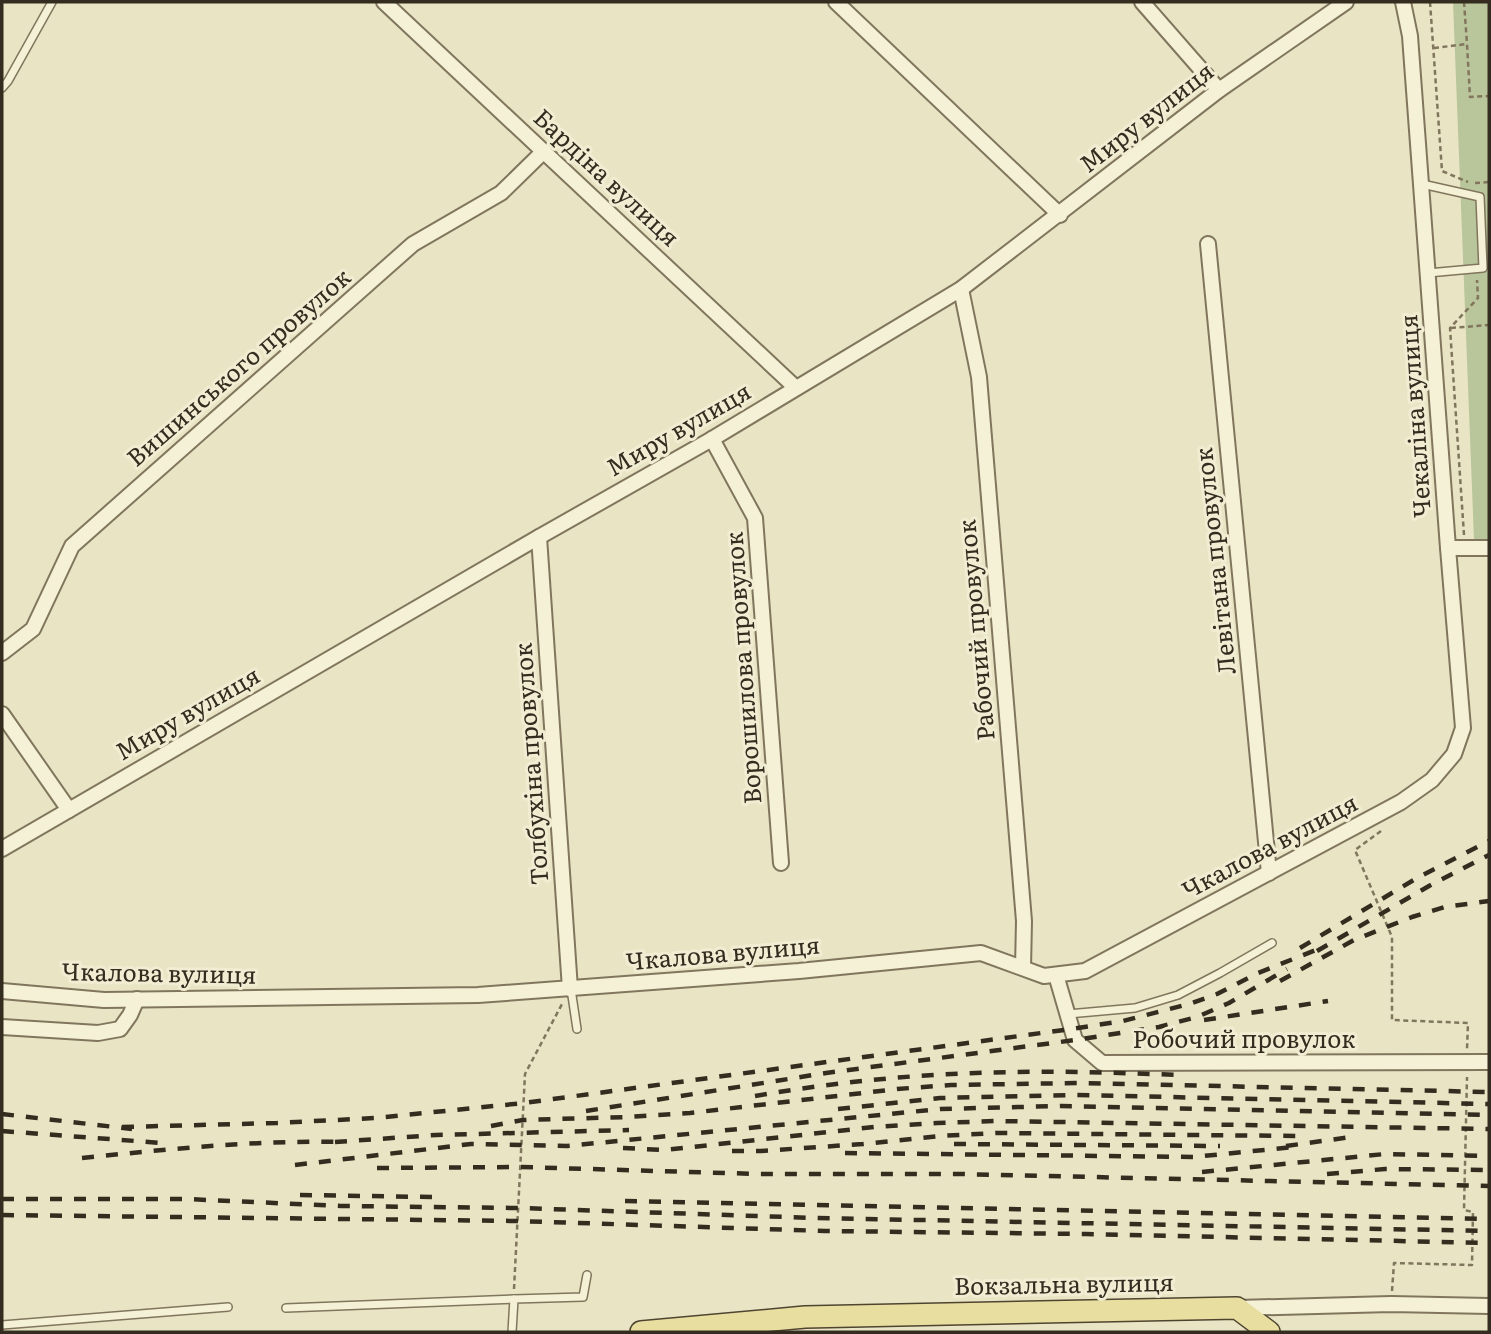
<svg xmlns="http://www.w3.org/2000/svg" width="1491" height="1334" viewBox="0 0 1491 1334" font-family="Literata,serif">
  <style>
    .green { fill: #b9c59a }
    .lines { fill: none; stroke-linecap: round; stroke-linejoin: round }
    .lane-casing { stroke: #81765d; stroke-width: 10 }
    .street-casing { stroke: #81765d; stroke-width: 18 }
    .primary-casing { stroke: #4f4430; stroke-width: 24 }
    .path { stroke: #81765d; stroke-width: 2.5; stroke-dasharray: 5 3.5; stroke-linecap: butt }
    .lane { stroke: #f4f1d6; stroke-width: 7 }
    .street { stroke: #f4f1d6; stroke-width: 14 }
    .primary { stroke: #e8dea0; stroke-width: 21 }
    .rail { stroke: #332c1f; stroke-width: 4.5; stroke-dasharray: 12 12; stroke-linecap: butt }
    .labels { text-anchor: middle; stroke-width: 6; stroke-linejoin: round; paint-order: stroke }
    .street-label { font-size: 24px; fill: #332c1f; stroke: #f1edd3 }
  </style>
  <rect width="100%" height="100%" fill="#e8e4c4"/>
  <path class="green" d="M 1453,2 L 1489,2 L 1489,539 L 1474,539 Z"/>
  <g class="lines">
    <defs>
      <g id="lane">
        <path d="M 2,88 L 8,81 L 52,2"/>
        <path d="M 1422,184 L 1480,197 L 1483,268 L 1428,273"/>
        <path d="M 571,989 L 577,1029"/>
        <path d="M 1068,1014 L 1135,1008 L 1178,995 L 1220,973 L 1272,943"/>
        <path d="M 286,1308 L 514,1299"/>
        <path d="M 2,1325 L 228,1307"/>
        <path d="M 512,1332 L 514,1299 L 583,1297 L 587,1275"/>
      </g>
      <g id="street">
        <path d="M 384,2 L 796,388"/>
        <path d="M 836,2 L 1060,215"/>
        <path d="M 1142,2 L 1219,90"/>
        <path d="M 1208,244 L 1269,873"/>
        <path d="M 961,289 L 979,377 L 1024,921 L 1023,968"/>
        <path d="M 712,439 L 755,518 L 781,863"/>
        <path d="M 539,537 L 570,989"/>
        <path d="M 1448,548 L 1489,548"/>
        <path d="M 2,653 L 33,629 L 72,546 L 413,244 L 501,193 L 544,151"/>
        <path d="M 2,714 L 69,810"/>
        <path d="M 2,849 L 539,537 L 712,439 L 961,289 L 1219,90 L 1346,2"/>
        <path d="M 1056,975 L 1075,1040 L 1102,1063 L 1489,1062"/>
        <path d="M 2,991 L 104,1000 L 478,995 L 799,971 L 981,953 L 1044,976 L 1085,971 L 1401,802 L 1432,780 L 1454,754 L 1463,728 L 1448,548 L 1410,36 L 1403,2"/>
        <path d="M 2,1027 L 98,1033 L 120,1029 L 130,1015 L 137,999"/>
        <path d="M 1237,1308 L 1391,1304 L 1489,1306"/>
      </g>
      <path id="primary" d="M 641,1332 L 805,1317 L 1237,1308 L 1269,1332"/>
    </defs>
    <use href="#lane" class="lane-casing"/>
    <use href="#street" class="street-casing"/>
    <use href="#primary" class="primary-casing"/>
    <g class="path">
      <path d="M 1430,2 L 1442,171 L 1468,182"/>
      <path d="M 1464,2 L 1467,44"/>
      <path d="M 1434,48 L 1467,44 L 1470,97 L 1489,96"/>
      <path d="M 1475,183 L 1489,182"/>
      <path d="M 1451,328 L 1489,325"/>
      <path d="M 1464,535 L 1450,328 L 1478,298 L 1477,280"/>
      <path d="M 1381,831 L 1355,850 L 1392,937 L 1392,1020 L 1468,1023 L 1467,1049"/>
      <path d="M 514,1289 L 525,1074 L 562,1004"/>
      <path d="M 1392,1291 L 1394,1263 L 1472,1265 L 1473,1212 L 1464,1210 L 1467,1077"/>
    </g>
    <use href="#lane" class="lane"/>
    <use href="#street" class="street"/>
    <use href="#primary" class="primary"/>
    <g class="rail">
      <path d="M 1300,948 L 1417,878 L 1489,841"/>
      <path d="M 1317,951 L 1429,886 L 1489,855"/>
      <path d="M 1280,981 L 1354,940 L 1412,917 L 1445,907 L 1489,901"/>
      <path d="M 1204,1020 L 1328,1001"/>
      <path d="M 755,1096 C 841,1081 928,1073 1015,1072 C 1070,1071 1125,1073 1180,1075"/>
      <path d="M 838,1109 L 940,1098 L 1076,1095 L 1489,1104"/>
      <path d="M 586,1111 L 826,1073 L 1075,1040 L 1159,1027 L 1197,1017 L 1229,1003 L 1287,969"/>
      <path d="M 2,1114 L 132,1129"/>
      <path d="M 491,1126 L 523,1120 L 627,1117 L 690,1113 L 897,1089 L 951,1085 L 1079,1083 L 1489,1092"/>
      <path d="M 122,1127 L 277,1123 L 375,1118 L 524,1103 L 1071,1029 L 1123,1021 L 1189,1004 L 1217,994 L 1258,973 L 1326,946"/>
      <path d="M 2,1131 L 162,1143"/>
      <path d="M 335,1142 L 436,1135 L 629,1130"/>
      <path d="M 954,1144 L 1220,1146"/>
      <path d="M 1286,1146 L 1351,1137"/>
      <path d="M 623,1148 L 665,1150 L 874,1127 L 937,1123 L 997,1121 L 1489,1129"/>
      <path d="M 732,1151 L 761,1151 L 863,1144 L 940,1136 L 996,1133 L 1298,1136"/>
      <path d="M 845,1153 L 1193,1157 L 1294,1147"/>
      <path d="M 82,1158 C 170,1149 256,1140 344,1142"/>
      <path d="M 295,1165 L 471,1144 L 567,1146 L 940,1109 L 1061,1106 L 1489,1115"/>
      <path d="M 377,1168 L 521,1167 L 759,1174 L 960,1174 L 1489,1186"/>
      <path d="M 1202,1172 L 1385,1154 L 1489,1156"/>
      <path d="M 1327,1174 L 1385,1169 L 1489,1170"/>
      <path d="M 300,1195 L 432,1197"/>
      <path d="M 2,1199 L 186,1199 L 341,1206 L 519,1208 L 816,1218 L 1489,1231"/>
      <path d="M 625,1201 L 1489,1219"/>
      <path d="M 2,1215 L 518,1221 L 825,1231 L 1086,1234 L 1489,1243"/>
    </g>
  </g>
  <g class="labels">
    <g class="street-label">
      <text transform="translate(1147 118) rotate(-38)" y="8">Миру вулиця</text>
      <text transform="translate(606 178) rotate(43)" y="8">Бардіна вулиця</text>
      <text transform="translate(239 368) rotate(-41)" y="8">Вишинського провулок</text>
      <text transform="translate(1416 416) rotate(-94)" y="8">Чекаліна вулиця</text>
      <text transform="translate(679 430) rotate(-30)" y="8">Миру вулиця</text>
      <text transform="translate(1216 561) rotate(-96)" y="8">Левітана провулок</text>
      <text transform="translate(977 630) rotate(-95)" y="8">Рабочий провулок</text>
      <text transform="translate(744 668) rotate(-94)" y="8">Ворошилова провулок</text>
      <text transform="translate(188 714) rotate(-30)" y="8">Миру вулиця</text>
      <text transform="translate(532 764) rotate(-94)" y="8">Толбухіна провулок</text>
      <text transform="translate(1270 847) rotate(-28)" y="8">Чкалова вулиця</text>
      <text transform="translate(723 954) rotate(-5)" y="8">Чкалова вулиця</text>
      <text transform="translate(159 974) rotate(1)" y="8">Чкалова вулиця</text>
      <text x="1244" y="1048">Робочий провулок</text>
      <text transform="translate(1064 1285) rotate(-1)" y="8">Вокзальна вулиця</text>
    </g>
  </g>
  <rect width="1491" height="1334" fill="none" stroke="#332c1f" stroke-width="7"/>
</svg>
